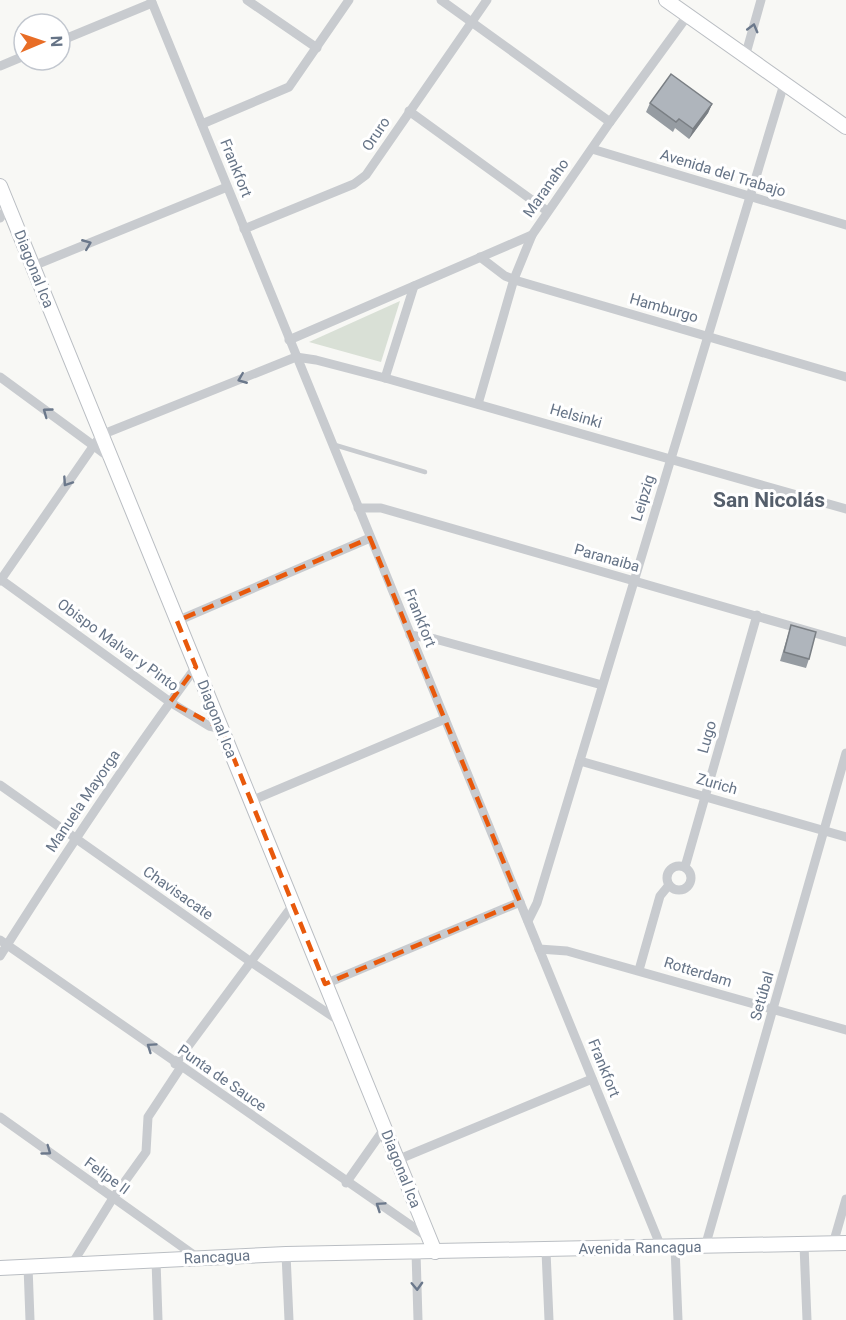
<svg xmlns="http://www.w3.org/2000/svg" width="846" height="1320" viewBox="0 0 846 1320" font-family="Roboto,sans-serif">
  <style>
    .green { fill: #d9e0d6 }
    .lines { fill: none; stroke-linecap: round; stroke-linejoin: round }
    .secondary-casing { stroke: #babec3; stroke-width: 16 }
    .lane { stroke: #c8cbcf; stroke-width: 4.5 }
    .street { stroke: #c8cbcf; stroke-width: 9 }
    .secondary { stroke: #fff; stroke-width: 14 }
    .wall { fill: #969ca2 }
    .shaded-wall { fill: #7a7f84 }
    .building { fill: #afb5bc; stroke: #7a7f84; stroke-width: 1.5 }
    .oneway { stroke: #6b788b }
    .marked { fill: none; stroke: #e8590c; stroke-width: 4.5; stroke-dasharray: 12 8; stroke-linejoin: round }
    .labels { text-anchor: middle; stroke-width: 6; stroke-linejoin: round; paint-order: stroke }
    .street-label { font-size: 15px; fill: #667487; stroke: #fff }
    .district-label { font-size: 21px; font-weight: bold; fill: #555f6c; stroke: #fff }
  </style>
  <rect width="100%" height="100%" fill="#f8f8f5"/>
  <path class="green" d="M 400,301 L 381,362 L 309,342 Z"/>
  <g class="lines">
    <defs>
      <g id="secondary">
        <path d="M 666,0 L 846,127"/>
        <path d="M 0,186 L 435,1252"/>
        <path d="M 0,1268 L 286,1254 L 846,1243"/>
      </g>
    </defs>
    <use href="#secondary" class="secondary-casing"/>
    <path class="lane" d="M 335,445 L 425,472"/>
    <g class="street">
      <path d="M 151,0 L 661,1247"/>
      <path d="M 247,0 L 317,48"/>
      <path d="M 441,0 L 610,122"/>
      <path d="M 60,41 L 152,3"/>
      <path d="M 745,57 L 761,0"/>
      <path d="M 0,66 L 24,56"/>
      <path d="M 409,111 L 547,211"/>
      <path d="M 202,124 L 289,87 L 349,0"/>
      <path d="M 592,149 L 846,225"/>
      <path d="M 0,218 L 8,207"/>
      <path d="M 244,229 L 354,184 L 366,175 L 487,0"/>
      <path d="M 480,257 L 505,276 L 518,281 L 846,377"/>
      <path d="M 33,266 L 227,187"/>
      <path d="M 289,340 L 532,235"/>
      <path d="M 0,377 L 109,457"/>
      <path d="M 385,378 L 414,286"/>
      <path d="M 478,404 L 514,279 L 532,235 L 610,122 L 688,15"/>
      <path d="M 358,508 L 381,508 L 846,642"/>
      <path d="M 0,579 L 170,702 L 209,726 L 222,729"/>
      <path d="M 0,581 L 101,435 L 296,357 L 316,360 L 385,378 L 846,509"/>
      <path d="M 177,621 L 370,538"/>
      <path d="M 410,635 L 435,639 L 602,685"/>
      <path d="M 580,761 L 846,837"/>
      <path d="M 0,785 L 251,962 L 341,1022"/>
      <path d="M 251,801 L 445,719"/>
      <circle cx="679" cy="878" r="12"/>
      <path d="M 685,867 L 757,615"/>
      <path d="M 528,921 L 537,903 L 784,84"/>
      <path d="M 0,940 L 429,1238"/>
      <path d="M 539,949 L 567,951 L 846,1030"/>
      <path d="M 0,956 C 62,858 127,760 196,667"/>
      <path d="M 639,970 L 660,896 L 669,885"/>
      <path d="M 325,984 L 520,902"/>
      <path d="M 175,1064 L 293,905"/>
      <path d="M 0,1117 L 198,1258"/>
      <path d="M 397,1160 L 592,1079"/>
      <path d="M 346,1183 L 384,1129"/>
      <path d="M 833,1244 L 846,1199"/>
      <path d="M 804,1245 L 807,1320"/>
      <path d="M 675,1247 L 678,1320"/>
      <path d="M 705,1247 L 846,753"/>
      <path d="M 546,1251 L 549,1320"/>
      <path d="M 416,1252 L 418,1320"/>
      <path d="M 286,1254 L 289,1320"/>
      <path d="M 156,1260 L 158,1320"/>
      <path d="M 72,1264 L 113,1198 L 146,1152 L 148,1117 L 181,1067"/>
      <path d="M 28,1266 L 30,1320"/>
    </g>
    <use href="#secondary" class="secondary"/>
  </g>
  <g class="wall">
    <path d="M 650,103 L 712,104 L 708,113 L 689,139 L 675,128 L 673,132 L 646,112 Z"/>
    <path d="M 791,625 L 809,659 L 806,668 L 780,661 Z"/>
  </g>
  <path class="shaded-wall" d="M 712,104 L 708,113 L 689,139 L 693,129 Z"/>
  <g class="building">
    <path d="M 671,74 L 712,104 L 693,129 L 679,119 L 676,122 L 650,103 Z"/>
    <path d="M 791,625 L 816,632 L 809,659 L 784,652 Z"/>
  </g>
  <defs><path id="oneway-chevron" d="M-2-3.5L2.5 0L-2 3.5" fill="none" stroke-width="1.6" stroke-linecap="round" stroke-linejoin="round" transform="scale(1.5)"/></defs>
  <g class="oneway">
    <use href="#oneway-chevron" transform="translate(753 28) rotate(-75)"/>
    <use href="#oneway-chevron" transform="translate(87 244) rotate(-22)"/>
    <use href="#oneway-chevron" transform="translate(242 379) rotate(158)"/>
    <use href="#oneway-chevron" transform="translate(47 412) rotate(-144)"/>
    <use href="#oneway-chevron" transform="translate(67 482) rotate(124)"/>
    <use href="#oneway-chevron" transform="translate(151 1047) rotate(-145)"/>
    <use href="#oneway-chevron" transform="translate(47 1151) rotate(36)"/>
    <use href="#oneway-chevron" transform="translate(380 1206) rotate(-146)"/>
    <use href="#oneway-chevron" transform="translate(417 1286) rotate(88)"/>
  </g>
  <path class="marked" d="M 370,538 L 520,902 L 325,984 L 222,729 L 170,702 L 196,667 L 177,621 Z"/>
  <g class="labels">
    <g class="street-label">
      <text transform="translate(376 134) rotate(-56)" y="5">Oruro</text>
      <text transform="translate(236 168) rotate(68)" y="5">Frankfort</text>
      <text transform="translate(723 173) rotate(17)" y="5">Avenida del Trabajo</text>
      <text transform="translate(546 188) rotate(-55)" y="5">Maranaho</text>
      <text transform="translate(34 269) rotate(68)" y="5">Diagonal Ica</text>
      <text transform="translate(664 308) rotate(16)" y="5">Hamburgo</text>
      <text transform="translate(576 416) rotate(16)" y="5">Helsinki</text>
      <text transform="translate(643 498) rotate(-73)" y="5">Leipzig</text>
      <text transform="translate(607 558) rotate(16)" y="5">Paranaiba</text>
      <text transform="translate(420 618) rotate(68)" y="5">Frankfort</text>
      <text transform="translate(118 645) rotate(36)" y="5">Obispo Malvar y Pinto</text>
      <text transform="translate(217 719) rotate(68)" y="5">Diagonal Ica</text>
      <text transform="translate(707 737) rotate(-74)" y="5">Lugo</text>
      <text transform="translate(717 784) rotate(16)" y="5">Zurich</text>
      <text transform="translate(83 801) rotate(-56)" y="5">Manuela Mayorga</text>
      <text transform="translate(178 893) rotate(35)" y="5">Chavisacate</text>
      <text transform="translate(698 972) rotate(17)" y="5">Rotterdam</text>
      <text transform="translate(762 996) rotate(-74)" y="5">Setúbal</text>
      <text transform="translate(604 1068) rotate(68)" y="5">Frankfort</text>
      <text transform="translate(222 1078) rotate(35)" y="5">Punta de Sauce</text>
      <text transform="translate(401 1169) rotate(68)" y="5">Diagonal Ica</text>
      <text transform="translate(107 1176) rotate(36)" y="5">Felipe II</text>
      <text transform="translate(640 1248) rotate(-1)" y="5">Avenida Rancagua</text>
      <text transform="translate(217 1257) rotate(-3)" y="5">Rancagua</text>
    </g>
    <g class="district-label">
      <text x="769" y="507">San Nicolás</text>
    </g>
  </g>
  <g transform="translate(42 42) rotate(88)"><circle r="28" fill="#ffffff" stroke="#c2c7cf" stroke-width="1.5"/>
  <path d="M0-4.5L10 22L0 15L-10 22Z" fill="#e86d26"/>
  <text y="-9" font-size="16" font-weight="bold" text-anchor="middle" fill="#667487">N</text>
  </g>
</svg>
